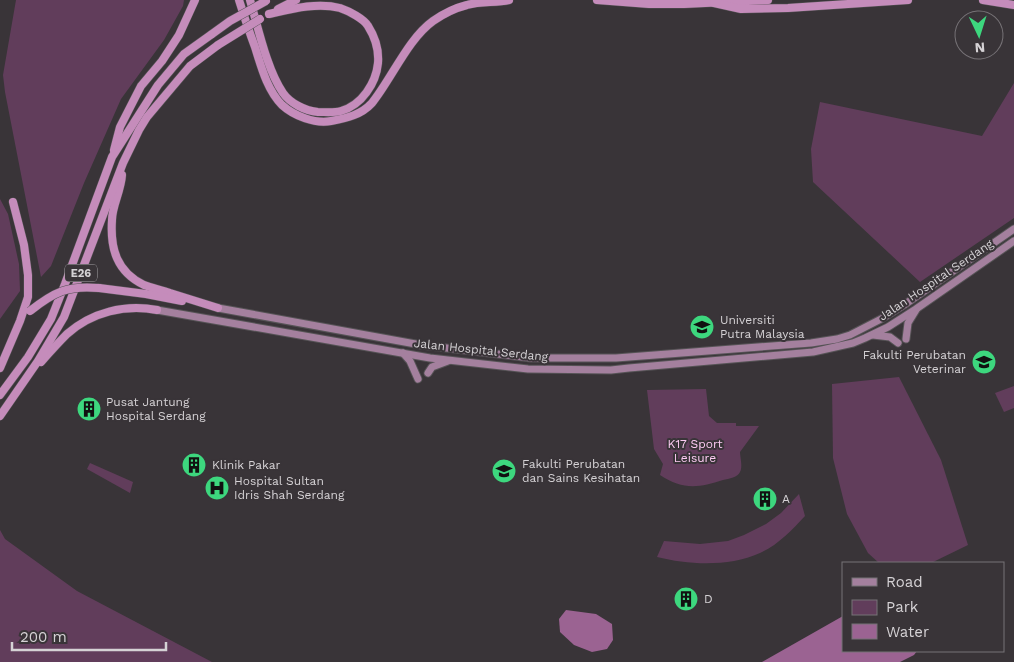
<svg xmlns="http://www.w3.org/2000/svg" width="1014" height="662" viewBox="0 0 1014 662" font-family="'Work Sans',sans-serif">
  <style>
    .green { fill: #613d5b }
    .water { fill: #9b6392 }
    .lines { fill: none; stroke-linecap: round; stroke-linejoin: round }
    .major-casing { stroke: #565356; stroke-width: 9 }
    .highway-casing { stroke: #565356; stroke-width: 9 }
    .major { stroke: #a4809e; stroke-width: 7 }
    .highway { stroke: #c58cbb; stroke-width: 8 }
    .highway-bridge-casing { stroke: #565356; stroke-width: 9; stroke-linecap: butt }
    .highway-bridge { stroke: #c58cbb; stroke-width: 8 }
    .labels { text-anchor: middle; stroke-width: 4; stroke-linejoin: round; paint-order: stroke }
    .shield { fill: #393438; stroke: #a6a3a6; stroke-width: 1 }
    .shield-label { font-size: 11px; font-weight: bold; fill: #d5d2d5 }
    .street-label { font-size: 12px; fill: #d5d2d5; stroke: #393438 }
    .poi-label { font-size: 12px; fill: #d5d2d5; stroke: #393438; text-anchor: start }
    .park-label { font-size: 12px; fill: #fccaf2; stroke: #393438 }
  </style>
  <rect width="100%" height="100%" fill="#393438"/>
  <g class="green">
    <path d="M 16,0 L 184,0 L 183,6 L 164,40 L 121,99 L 84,183 L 51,266 L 41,277 L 5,92 L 3,75 Z"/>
    <path d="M 1014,83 L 1014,218 L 920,282 L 813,182 L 811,149 L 820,102 L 982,136 Z"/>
    <path d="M 0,199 L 8,214 L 19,264 L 20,291 L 0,319 Z"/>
    <path d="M 899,377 L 941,460 L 968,545 L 931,563 L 879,563 L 868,553 L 847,514 L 833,458 L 832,384 Z"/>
    <path d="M 1014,386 L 1014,408 L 1004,412 L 995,393 Z"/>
    <path d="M 706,389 L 709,416 L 717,423 L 736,423 L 736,426 L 759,426 L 740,452 C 740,457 743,467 740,472 C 738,477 729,479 723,480 C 699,488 682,490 660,475 L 663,464 L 654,449 L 647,390 Z"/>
    <path d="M 90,463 L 133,482 L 130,493 L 87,469 Z"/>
    <path d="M 799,494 L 805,516 C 792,530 778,545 760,553 C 729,567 689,565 657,557 L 664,541 L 700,544 L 728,541 L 744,535 L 766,524 L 781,513 Z"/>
    <path d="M 0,530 L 5,539 L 77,591 L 212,662 L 0,662 Z"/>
  </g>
  <g class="water">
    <path d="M 566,610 L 596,614 L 612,624 L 613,640 L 607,649 L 592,652 L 574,645 L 560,632 L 559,619 Z"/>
    <path d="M 843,616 L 843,651 L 917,651 L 914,655 L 900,662 L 762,662 Z"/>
  </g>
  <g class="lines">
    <defs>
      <g id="major">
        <path d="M 218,308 L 421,345 L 531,358 L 616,358 L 811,343 L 837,339 L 850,335 L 883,318 L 904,305 L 1014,229"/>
        <path d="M 157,310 L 430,358 L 528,369 L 611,370 L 629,368 L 813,352 L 853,343 L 865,338 L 888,327 L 916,309 L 1014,241"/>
        <path d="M 873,335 L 890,337 L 898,343"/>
        <path d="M 906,339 L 908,323 L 916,310"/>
        <path d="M 403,353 L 410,361 L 418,379"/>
        <path d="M 428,373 L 432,367 L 448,361"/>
      </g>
      <g id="highway">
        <path d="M 239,0 C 244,16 249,31 255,47 C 261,66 267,90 282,105 C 294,116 315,124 331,121 C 347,118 361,115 372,103 C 392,78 408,39 433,21 C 443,14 455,8 467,5 C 481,1 495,3 509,0"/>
        <path d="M 250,0 C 258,27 267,70 283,93 C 290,103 305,111 318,112 C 326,112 334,113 341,111 C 362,105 376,83 378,63 C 379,50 375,37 368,26 C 364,19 349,11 340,8 C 317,2 291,9 269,14"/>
        <path d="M 597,0 L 649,4 L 684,4 L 768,0"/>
        <path d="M 983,0 L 1014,5"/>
        <path d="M 714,3 L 741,9 L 788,8 L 908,0"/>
        <path d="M 278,9 L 296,0"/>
        <path d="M 114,150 L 120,127 L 141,86 L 162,61 L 179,35 L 195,0"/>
        <path d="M 122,175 C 121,191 112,206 112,220 C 110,249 117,272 144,285 C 152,288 162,290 170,293 C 186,298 202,303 218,308"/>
        <path d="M 99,288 L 146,294 L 182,301"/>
        <path d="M 41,362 C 49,353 58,343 67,334 C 92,312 125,304 157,310"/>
        <path d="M 0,368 L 20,321 L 28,297 L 28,275 L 24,245 L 13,202"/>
        <path d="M 0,395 L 28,357 L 51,319 L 65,284 L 112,157 L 158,85 L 184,54 L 212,34"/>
        <path d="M 0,416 L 38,361 L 64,317 L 123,163 L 139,130 L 147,117 L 190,66 L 218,45"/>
      </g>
    </defs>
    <use href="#major" class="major-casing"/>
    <use href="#highway" class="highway-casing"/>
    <use href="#major" class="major"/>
    <use href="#highway" class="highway"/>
    <defs>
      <g id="highway-bridge">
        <path d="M 212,34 L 230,21 L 266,1"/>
        <path d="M 218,45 L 260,19"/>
        <path d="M 30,311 C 54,292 68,285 99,288"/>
      </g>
    </defs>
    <use href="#highway-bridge" class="highway-bridge-casing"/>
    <use href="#highway-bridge" class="highway-bridge"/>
  </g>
  <defs>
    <symbol id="university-disc" viewBox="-11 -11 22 22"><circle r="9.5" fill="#3dd77e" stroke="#393438"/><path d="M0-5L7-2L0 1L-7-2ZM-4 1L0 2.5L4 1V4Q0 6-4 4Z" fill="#111"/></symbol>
    <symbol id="building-disc" viewBox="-11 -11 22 22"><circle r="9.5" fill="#3dd77e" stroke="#393438"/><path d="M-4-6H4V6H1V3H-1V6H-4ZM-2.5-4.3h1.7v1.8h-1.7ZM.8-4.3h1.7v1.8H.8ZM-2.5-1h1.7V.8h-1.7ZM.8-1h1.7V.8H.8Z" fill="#111"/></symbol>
    <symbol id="hospital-disc" viewBox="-11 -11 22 22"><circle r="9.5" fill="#3dd77e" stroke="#393438"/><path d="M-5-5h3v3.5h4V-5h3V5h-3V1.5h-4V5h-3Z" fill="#111"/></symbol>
  </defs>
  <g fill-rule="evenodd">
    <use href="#university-disc" x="688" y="313" width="28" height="28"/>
    <use href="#university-disc" x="970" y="348" width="28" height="28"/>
    <use href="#building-disc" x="75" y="395" width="28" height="28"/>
    <use href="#building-disc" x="180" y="451" width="28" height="28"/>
    <use href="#university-disc" x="490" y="457" width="28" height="28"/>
    <use href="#hospital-disc" x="203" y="474" width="28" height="28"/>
    <use href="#building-disc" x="751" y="485" width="28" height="28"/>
    <use href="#building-disc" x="672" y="585" width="28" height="28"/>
  </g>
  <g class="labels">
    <rect class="shield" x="65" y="264.5" width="32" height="17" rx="4"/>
    <g class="shield-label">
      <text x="81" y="277">E26</text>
    </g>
    <g class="street-label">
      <text transform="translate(936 280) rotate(-34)" y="4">Jalan Hospital Serdang</text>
      <text transform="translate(481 350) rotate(6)" y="4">Jalan Hospital Serdang</text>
    </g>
    <g class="poi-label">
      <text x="720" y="324">Universiti<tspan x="720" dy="14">Putra Malaysia</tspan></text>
      <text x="966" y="359" text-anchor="end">Fakulti Perubatan<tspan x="966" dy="14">Veterinar</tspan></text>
      <text x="106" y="406">Pusat Jantung<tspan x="106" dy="14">Hospital Serdang</tspan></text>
      <text x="522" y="468">Fakulti Perubatan<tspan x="522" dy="14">dan Sains Kesihatan</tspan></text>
      <text x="212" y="469">Klinik Pakar</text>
      <text x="234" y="485">Hospital Sultan<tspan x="234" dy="14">Idris Shah Serdang</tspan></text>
      <text x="782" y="503">A</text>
      <text x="704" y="603">D</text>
    </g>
    <g class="park-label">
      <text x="695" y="448">K17 Sport<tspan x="695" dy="14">Leisure</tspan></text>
    </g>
  </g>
  <rect x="842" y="562" width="162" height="90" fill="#393438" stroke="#777377"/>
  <rect x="852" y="578" width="25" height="8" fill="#a4809e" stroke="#777377"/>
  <text x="886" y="587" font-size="15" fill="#d5d2d5">Road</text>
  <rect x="852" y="600" width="25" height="15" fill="#613d5b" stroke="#777377"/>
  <text x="886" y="612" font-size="15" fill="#d5d2d5">Park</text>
  <rect x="852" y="624" width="25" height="15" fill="#9b6392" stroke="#777377"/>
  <text x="886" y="637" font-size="15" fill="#d5d2d5">Water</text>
  <g transform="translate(979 35) rotate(176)"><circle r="24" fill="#393438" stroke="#777377"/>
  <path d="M0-4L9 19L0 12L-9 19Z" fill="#3dd77e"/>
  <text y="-8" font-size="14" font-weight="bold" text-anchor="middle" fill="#d5d2d5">N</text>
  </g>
  <path d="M12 642v8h154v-8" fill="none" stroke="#d5d2d5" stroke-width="2.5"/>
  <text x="20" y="642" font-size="15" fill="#d5d2d5" stroke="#393438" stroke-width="4" paint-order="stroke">200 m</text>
</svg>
